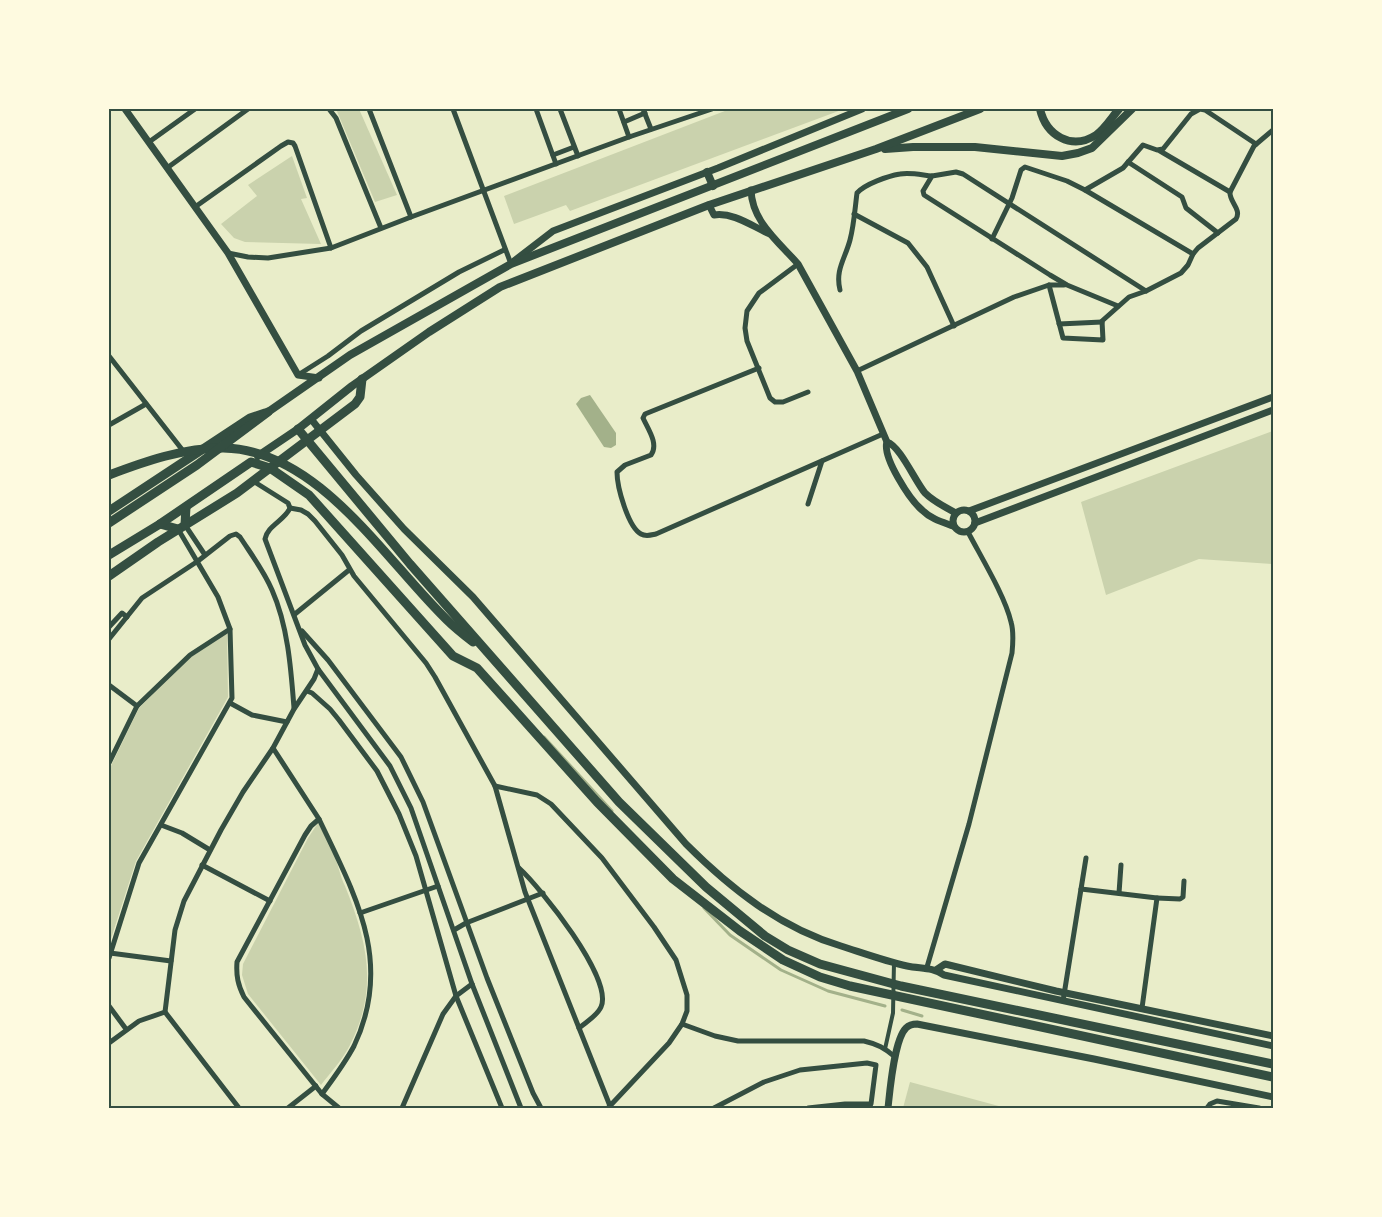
<svg xmlns="http://www.w3.org/2000/svg" width="1382" height="1217" viewBox="0 0 1382 1217" font-family="'Fira Sans Condensed',sans-serif">
  <style>
    .green { fill: #cad2ad }
    .water { fill: #a3b18a }
    .lines { fill: none; stroke-linecap: round; stroke-linejoin: round }
    .stream { stroke: #a3b18a; stroke-width: 3 }
    .pedestrian { stroke: #344e41; stroke-width: 4 }
    .minor { stroke: #344e41; stroke-width: 5 }
    .tertiary { stroke: #344e41; stroke-width: 7 }
    .secondary { stroke: #344e41; stroke-width: 8 }
    .primary { stroke: #344e41; stroke-width: 9 }
    .trunk { stroke: #344e41; stroke-width: 9 }
    .neatline { fill: none; stroke: #344e41; stroke-width: 2 }
  </style>
  <rect width="100%" height="100%" fill="#e9edc9"/>
  <g class="green">
    <path d="M 336,109 L 359,109 L 397,195 L 375,202 Z"/>
    <path d="M 730,109 L 844,109 L 570,211 L 566,205 L 514,224 L 504,196 Z"/>
    <path d="M 292,156 L 307,198 L 301,199 L 321,244 L 245,242 L 234,238 L 221,224 L 257,196 L 248,185 Z"/>
    <path d="M 1273,431 L 1273,564 L 1199,559 L 1106,595 L 1081,502 Z"/>
    <path d="M 227,633 L 228,697 L 136,861 L 109,945 L 109,770 L 139,708 L 191,657 Z"/>
    <path d="M 318,823 C 324,833 329,843 334,854 C 338,864 340,876 345,886 C 367,941 379,988 350,1045 C 343,1059 331,1072 321,1085 L 248,994 L 242,975 L 243,964 L 308,838 Z"/>
    <path d="M 910,1082 L 1006,1108 L 903,1108 Z"/>
  </g>
  <path class="water" d="M 590,395 L 616,433 L 616,445 L 611,448 L 604,447 L 576,404 L 581,398 Z"/>
  <g class="lines">
    <g class="stream">
      <path d="M 544,737 L 612,811"/>
      <path d="M 704,908 L 730,935 L 781,970 L 828,991 L 885,1006"/>
      <path d="M 902,1010 L 922,1016"/>
    </g>
    <path class="pedestrian" d="M 885,1049 L 893,1013 L 894,962"/>
    <g class="minor">
      <path d="M 329,109 L 336,118 L 381,228"/>
      <path d="M 369,109 L 411,217"/>
      <path d="M 453,109 L 511,264"/>
      <path d="M 536,109 L 556,164"/>
      <path d="M 560,109 L 578,156"/>
      <path d="M 619,109 L 629,137"/>
      <path d="M 643,109 L 651,129"/>
      <path d="M 624,122 L 645,113"/>
      <path d="M 149,142 L 195,109"/>
      <path d="M 1160,151 L 1230,192"/>
      <path d="M 553,155 L 574,147"/>
      <path d="M 1128,162 L 1182,197 L 1186,208 L 1218,233"/>
      <path d="M 167,168 L 248,109"/>
      <path d="M 1085,190 L 1123,168 L 1143,145 L 1157,150 L 1163,149 L 1191,114 L 1200,109 L 1205,110 L 1256,144"/>
      <path d="M 195,207 L 281,146 L 288,142 L 293,143 L 295,146 L 331,248"/>
      <path d="M 854,214 L 908,243 L 927,267 L 954,326"/>
      <path d="M 992,239 L 1012,198 L 1021,170 L 1025,167 L 1067,181 L 1085,190 L 1193,254"/>
      <path d="M 228,253 L 248,257 L 268,258 L 331,248 L 411,217 L 629,137 L 712,109"/>
      <path d="M 798,264 L 759,293 L 747,311 L 745,328 L 747,341 L 770,398 L 775,402 L 783,402 L 808,392"/>
      <path d="M 1049,285 L 1063,338 L 1103,340 L 1102,321 L 1129,297 L 1146,291 L 1181,273 L 1188,265 L 1193,254 L 1198,248 L 1236,219 C 1242,209 1229,202 1230,192 L 1254,146 L 1273,130"/>
      <path d="M 840,290 C 835,270 845,259 850,240 C 854,225 855,208 857,193 C 865,184 888,176 900,174 C 910,172 922,175 932,176"/>
      <path d="M 1118,306 L 1067,285 L 1050,275 L 924,195 L 923,191 L 932,176 L 956,172 L 963,174 L 1146,291"/>
      <path d="M 1059,324 L 1102,322"/>
      <path d="M 109,356 L 184,452"/>
      <path d="M 759,368 L 645,414 L 643,418 C 648,429 659,444 651,455 L 625,465 L 617,472 C 617,487 628,527 641,534 C 646,537 651,535 656,534 L 883,434"/>
      <path d="M 857,371 L 1014,297 L 1049,285 L 1064,285"/>
      <path d="M 298,375 L 328,356 L 361,331 L 459,272 L 504,250"/>
      <path d="M 109,425 L 146,404"/>
      <path d="M 253,481 L 288,503 L 290,508 C 285,520 267,526 265,539 L 305,645 L 318,669 L 390,766 L 411,808 L 472,984 L 521,1108"/>
      <path d="M 808,504 L 822,461"/>
      <path d="M 290,508 L 301,510 L 308,514 L 315,521 L 342,555 L 354,576 L 426,663 L 435,677 L 495,786 L 525,892 L 610,1106"/>
      <path d="M 185,525 L 205,555"/>
      <path d="M 295,614 L 349,570"/>
      <path d="M 109,627 L 122,613 L 127,617"/>
      <path d="M 302,631 L 328,660 L 401,757 L 423,802 L 487,978 L 533,1093 L 541,1108"/>
      <path d="M 109,639 L 142,598 L 198,561 L 230,536 L 236,534 L 240,537 C 251,554 264,571 272,590 C 288,626 291,669 294,708"/>
      <path d="M 109,685 L 137,706"/>
      <path d="M 307,691 L 312,693 L 330,709 L 339,720 L 377,771 L 399,814 L 416,856 L 456,996 L 502,1108"/>
      <path d="M 230,703 L 252,715 L 287,722"/>
      <path d="M 273,748 L 319,819 L 311,826 L 305,835 L 237,962 C 236,976 238,985 244,997 L 322,1094 L 339,1108"/>
      <path d="M 109,763 L 137,706 L 190,655 L 230,629 L 218,597 L 178,529"/>
      <path d="M 495,786 L 537,795 L 551,804 L 602,858 L 654,927 L 676,960 L 687,995 L 687,1011 L 682,1024 L 669,1043 L 608,1108"/>
      <path d="M 319,819 C 355,895 394,962 354,1046 C 345,1063 333,1079 322,1094"/>
      <path d="M 161,825 L 182,833 L 210,850"/>
      <path d="M 202,865 L 270,901"/>
      <path d="M 519,868 C 540,887 614,979 601,1007 C 597,1016 586,1022 579,1028"/>
      <path d="M 1081,889 L 1157,898 L 1142,1008"/>
      <path d="M 1119,893 L 1121,865"/>
      <path d="M 1157,898 L 1180,899 L 1183,897 L 1184,881"/>
      <path d="M 360,913 L 438,886"/>
      <path d="M 454,930 L 466,923 L 543,893"/>
      <path d="M 110,953 L 171,961"/>
      <path d="M 109,958 L 139,863 L 232,698 L 230,629"/>
      <path d="M 927,967 L 969,824 L 1012,653 C 1013,643 1014,632 1011,622 C 1005,596 981,557 968,532"/>
      <path d="M 1063,1001 L 1086,858"/>
      <path d="M 109,1006 L 126,1029"/>
      <path d="M 165,1012 L 175,930 L 184,901 L 221,830 L 243,792 L 273,748 L 294,709 L 314,679 L 318,669"/>
      <path d="M 682,1024 L 715,1036 L 738,1041 L 864,1041 C 877,1044 885,1048 895,1057"/>
      <path d="M 109,1043 L 139,1021 L 165,1012 L 239,1108"/>
      <path d="M 288,1108 L 316,1086"/>
      <path d="M 402,1108 L 443,1014 L 456,996 L 472,984"/>
      <path d="M 714,1108 L 764,1082 L 800,1070 L 867,1063 L 876,1065 L 871,1104 L 845,1104 L 808,1108"/>
      <path d="M 1207,1108 L 1210,1104 L 1217,1101 L 1259,1108"/>
    </g>
    <g class="tertiary">
      <path d="M 125,109 L 228,253 L 298,375 L 319,378"/>
      <path d="M 751,190 C 752,222 779,242 798,264 L 857,371 L 887,442 C 900,446 915,481 925,493 C 934,502 945,507 956,513"/>
      <path d="M 709,205 L 714,215 C 734,212 753,227 770,234"/>
      <path d="M 514,261 L 553,231 L 718,168 L 862,109"/>
      <path d="M 311,419 L 356,475 L 404,529 L 473,597 L 686,844 C 730,888 780,928 841,946 C 863,953 885,961 907,966 C 921,969 932,967 944,975 L 1273,1046"/>
      <path d="M 887,442 C 882,457 910,500 922,510 C 931,519 942,522 953,526"/>
      <circle cx="964" cy="521" r="11"/>
      <path d="M 969,511 L 1273,397"/>
      <path d="M 975,523 L 1273,410"/>
      <path d="M 936,970 L 945,964 L 1056,991 L 1273,1036"/>
      <path d="M 888,1108 C 890,1090 894,1040 906,1028 C 909,1025 912,1024 917,1024 L 1094,1059 L 1273,1097"/>
    </g>
    <g class="secondary">
      <path d="M 1040,109 C 1046,135 1071,151 1096,135 C 1105,129 1112,117 1119,109"/>
      <path d="M 885,149 L 913,147 L 975,147 L 1062,156 L 1078,153 L 1092,148 L 1132,109"/>
      <path d="M 707,172 L 713,186"/>
      <path d="M 268,412 L 350,355 L 511,264 L 908,109"/>
      <path d="M 258,456 L 298,429 L 352,386 L 429,332 L 500,287 L 709,205 L 876,149 L 980,109"/>
    </g>
    <g class="primary">
      <path d="M 109,511 L 250,418 L 265,413"/>
      <path d="M 109,576 L 158,542 L 237,493 L 355,404 L 360,397 L 362,379"/>
    </g>
    <g class="trunk">
      <path d="M 298,429 L 410,564 L 619,802 L 706,887 L 765,936 L 788,950 L 820,964 L 901,986 L 1273,1064"/>
      <path d="M 109,475 C 146,461 183,448 223,448 C 318,449 385,560 447,620 C 455,628 464,635 473,642"/>
      <path d="M 109,523 L 197,465 L 268,412"/>
      <path d="M 160,524 L 178,529"/>
      <path d="M 185,525 L 186,507"/>
      <path d="M 109,555 L 160,524 L 251,462 L 270,468 L 309,495 L 453,656 L 477,668 L 597,802 L 673,879 L 740,931 L 783,960 L 820,977 L 850,986 L 1273,1077"/>
    </g>
  </g>
  <rect width="1382" height="1217" fill="none" stroke="#fefae0" stroke-width="220"/>
  <rect x="110" y="110" width="1162" height="997" class="neatline"/>
</svg>
